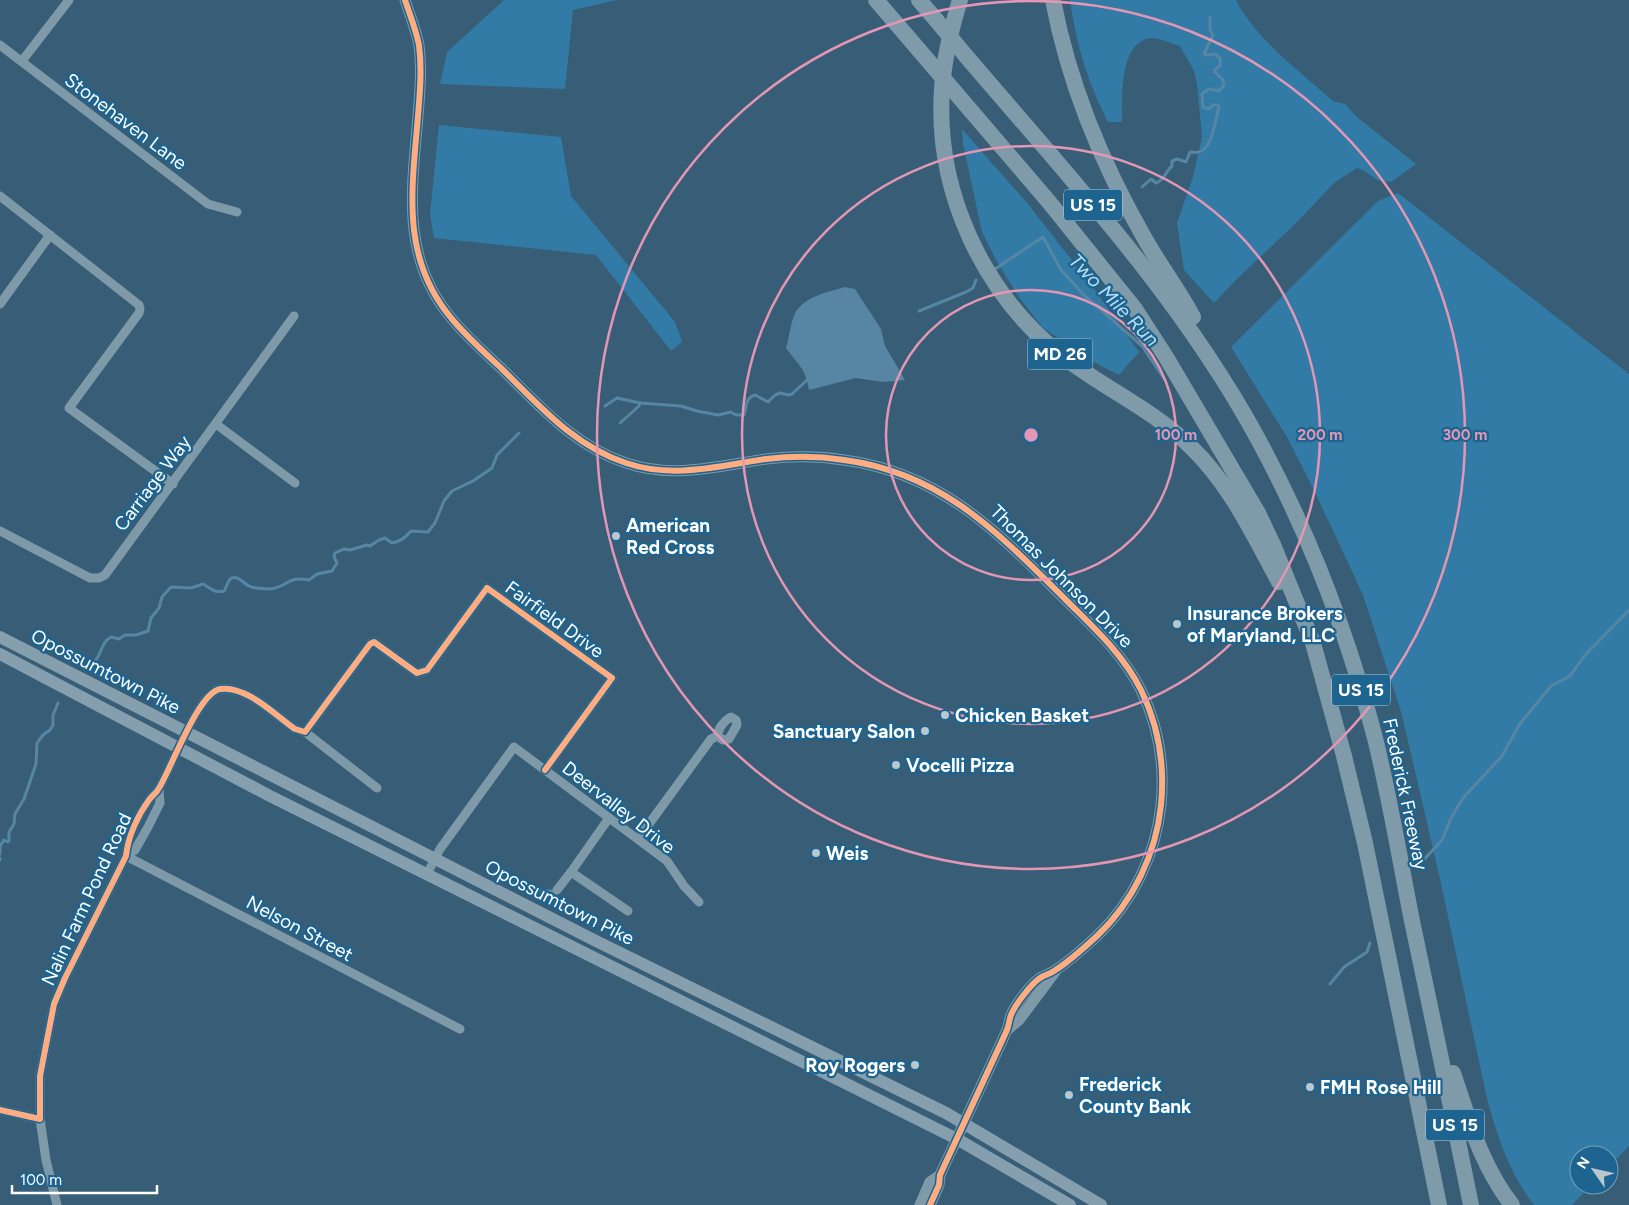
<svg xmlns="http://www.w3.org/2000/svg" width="1629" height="1205" viewBox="0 0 1629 1205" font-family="Figtree,sans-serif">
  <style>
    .green { fill: #317ba6 }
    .water { fill: #5686a4 }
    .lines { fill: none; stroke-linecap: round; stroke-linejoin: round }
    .stream { stroke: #5686a4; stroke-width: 3 }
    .minor { stroke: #7e9aa9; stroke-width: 9 }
    .tertiary { stroke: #7e9aa9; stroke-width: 11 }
    .secondary { stroke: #869fae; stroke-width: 12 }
    .motorway { stroke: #7f9aa9; stroke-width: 16 }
    .motorway-bridge { stroke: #7f9aa9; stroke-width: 16 }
    .cycleway-casing { stroke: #1d6490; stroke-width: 9 }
    .cycleway { stroke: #ffac80; stroke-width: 6 }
    .ring { fill: none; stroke: #e497b5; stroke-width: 2.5 }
    .poi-dot { fill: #b9c7cf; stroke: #1d6490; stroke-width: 2 }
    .labels { text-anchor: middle; stroke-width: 4.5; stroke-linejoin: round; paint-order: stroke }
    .shield { fill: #1d6490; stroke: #bbd0de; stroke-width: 1 }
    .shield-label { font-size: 18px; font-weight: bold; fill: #fff }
    .street-label { font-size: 19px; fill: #fff; stroke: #1d6490 }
    .poi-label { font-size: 19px; font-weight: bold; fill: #fff; stroke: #1d6490; text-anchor: start }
    .water-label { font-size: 20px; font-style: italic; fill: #b8dff5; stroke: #1d6490 }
    .centre { fill: #e497b5; stroke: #1d6490; stroke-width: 2.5 }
    .ring-label { font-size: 15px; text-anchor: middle; font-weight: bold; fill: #e497b5; stroke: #1d6490; stroke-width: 4.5; stroke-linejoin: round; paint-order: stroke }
  </style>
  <rect width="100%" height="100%" fill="#375e76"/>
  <g class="green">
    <path d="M 504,0 L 617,0 L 573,10 L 565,89 L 440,84 L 447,52 Z"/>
    <path d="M 1070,0 L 1236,0 C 1256,39 1300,72 1333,101 L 1345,104 L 1357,117 L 1416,164 L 1391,182 L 1377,180 L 1366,172 L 1357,168 L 1334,183 L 1298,221 L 1236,280 L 1214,303 L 1184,270 L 1177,223 L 1193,177 L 1202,137 L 1197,84 L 1194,71 L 1180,46 C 1172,44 1160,38 1151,38 C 1119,41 1122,99 1122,122 L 1108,122 C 1088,83 1076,44 1070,0 Z"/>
    <path d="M 439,125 L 561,137 L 571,196 L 675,322 L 682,342 L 671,351 L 596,255 L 434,238 L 430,214 Z"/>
    <path d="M 962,129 L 1028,204 L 1092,286 L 1139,352 L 1119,375 L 1090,360 L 1042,327 L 1019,297 L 996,260 L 982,232 L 963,144 Z"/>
    <path d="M 1398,193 L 1629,374 L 1629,1146 L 1609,1167 L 1609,1155 L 1579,1155 L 1579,1185 L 1591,1185 L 1572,1205 L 1534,1205 C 1509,1173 1496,1134 1486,1094 L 1440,879 L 1402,715 L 1363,595 L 1314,490 L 1287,437 L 1231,347 L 1378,201 Z"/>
  </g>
  <path class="water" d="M 845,287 L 855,289 L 881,329 L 885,346 L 905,380 L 883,382 L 856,378 L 809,390 C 805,367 799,366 786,348 C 789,338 790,326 794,316 C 801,297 828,292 845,287 Z"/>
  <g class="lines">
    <g class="stream">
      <path d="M 1142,187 L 1151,179 L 1156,183 C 1165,180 1165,172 1172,166 L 1172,161 L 1177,159 L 1186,162 L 1190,152 C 1193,152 1196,153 1198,152 C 1213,150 1215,118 1219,108 L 1218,105 C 1213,104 1212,106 1209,109 L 1203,107 L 1202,94 L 1209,89 L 1219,91 L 1224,85 L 1223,80 L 1215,72 L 1215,69 L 1220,66 L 1220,58 L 1215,54 L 1207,55 L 1204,54 L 1213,35 L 1210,30 L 1210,17"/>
      <path d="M 995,269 L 1043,237 L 1061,270 L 1084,295 L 1142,346 L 1165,380"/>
      <path d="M 919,311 L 966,292 L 973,288 L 976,280"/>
      <path d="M 605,406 L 617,398 L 640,403 L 681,406 L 697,411 L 718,415 L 731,412 L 736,415 L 744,415 C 747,406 745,398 755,395 L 768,402 L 775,395 L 780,393 L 789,395 L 792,394 L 807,380"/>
      <path d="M 620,423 L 639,406 L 640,403"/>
      <path d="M 93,663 C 102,656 100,643 111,637 L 119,639 L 125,635 L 136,635 L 148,631 L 151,618 L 159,608 L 162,597 L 171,587 L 191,588 L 203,584 C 212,589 213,593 224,591 C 227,587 228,579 232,578 C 238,575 244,584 249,586 C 254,589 263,588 268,589 C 287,589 286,575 309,580 L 317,574 L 332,571 L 337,563 L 334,557 L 335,553 L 344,549 L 350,550 L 367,545 L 370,546 L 379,540 L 385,538 L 392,543 C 401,541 405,538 411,531 L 428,532 L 435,523 L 444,501 L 452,491 L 473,481 L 492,468 L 497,455 L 519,433"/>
      <path d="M 0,846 L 4,840 L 8,842 L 9,841 L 9,832 L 14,824 L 15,814 L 24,799 L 36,764 L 37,743 L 43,735 L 50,730 L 53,725 L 53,715 L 58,703"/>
      <path d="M 0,847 L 0,854"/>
      <path d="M 0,858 L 0,860"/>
      <path d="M 1421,863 L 1442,840 L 1451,818 L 1463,798 L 1502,756 L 1519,725 L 1551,686 L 1570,676 L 1585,655 L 1629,610"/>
      <path d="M 511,882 L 537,891 L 553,891"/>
      <path d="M 1330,984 L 1344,967 L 1367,952 L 1370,943"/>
    </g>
    <g class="minor">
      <path d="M 0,45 L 208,204 L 237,212"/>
      <path d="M 22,61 L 69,0"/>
      <path d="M 0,196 L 139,305 L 140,309 L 139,313 L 69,408 L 173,484"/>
      <path d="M 0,304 L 50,235"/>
      <path d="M 216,424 L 295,483"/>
      <path d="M 0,531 L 90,578 L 99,578 L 105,575 L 294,316"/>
      <path d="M 731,717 L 736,720 L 737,725 L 729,739 L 723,740 L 718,736 C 717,729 725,720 731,717 Z"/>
      <path d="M 305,732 L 377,788"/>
      <path d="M 609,818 L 571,872 L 628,911"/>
      <path d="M 638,839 L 711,739 L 718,736"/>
      <path d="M 126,856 L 460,1029"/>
      <path d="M 126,856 L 135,850 L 148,827 L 160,803 L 159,790"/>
      <path d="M 427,874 L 440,849 L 514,747 L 667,861 L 684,886 L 699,902"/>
      <path d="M 557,890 L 571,872"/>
      <path d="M 0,1110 L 40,1119 L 40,1076 L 54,1004 L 65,978 L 126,856 C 128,836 138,815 149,800 C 152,795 157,793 159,788 C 171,769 198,693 220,689 C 246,685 275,715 295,729 L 305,732 L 370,644 L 374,642 L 417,673 L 427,670 L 487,588 L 612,678 L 545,770"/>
      <path d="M 40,1119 L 46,1160 L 57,1205"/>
    </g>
    <g class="tertiary">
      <path d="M 405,0 C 410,15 416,30 419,45 C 422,68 420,92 418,116 C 412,189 400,258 452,319 C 467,337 485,353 502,369 C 540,406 574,446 626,463 C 673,479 719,466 766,459 C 792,456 818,456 844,460 C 943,473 999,534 1066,600 C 1094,628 1123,654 1141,690 C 1158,725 1165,765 1161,805 C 1156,854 1133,902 1097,936 C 1084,948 1069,962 1054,971 C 1050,974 1044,975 1040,978 C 1031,984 1015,1005 1011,1015 C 1009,1020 1009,1025 1007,1030 L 940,1175 L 939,1185 L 930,1205"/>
      <path d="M 1007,1030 L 1019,1020 L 1055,972"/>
      <path d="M 920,1205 L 930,1182 L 940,1175"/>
    </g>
    <g class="secondary">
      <path d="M 0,637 L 596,941 L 946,1113 L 1101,1205"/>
      <path d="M 0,654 L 270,796 L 957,1139 L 1070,1205"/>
    </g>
    <g class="motorway">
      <path d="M 876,0 L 919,50"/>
      <path d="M 919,0 L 937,21"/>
      <path d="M 960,0 C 951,29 944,59 942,89 C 935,190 982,292 1061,355 C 1103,388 1152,409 1190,446 C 1230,484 1253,534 1279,582"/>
      <path d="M 1053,0 C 1069,85 1102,164 1145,239 C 1160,266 1179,290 1193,317"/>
      <path d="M 966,56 C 1070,178 1181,297 1258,439 C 1309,533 1348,635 1375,738 C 1390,799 1400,860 1412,921 C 1432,1016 1452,1110 1471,1205"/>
      <path d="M 972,112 L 1049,202 L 1135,309 L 1166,357 L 1258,513 L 1274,547 L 1313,643 L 1344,756 L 1365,843 L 1439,1205"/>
      <path d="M 1453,1073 C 1469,1120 1481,1165 1512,1205"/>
    </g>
    <g class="motorway-bridge">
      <path d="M 937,21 L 966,56"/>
      <path d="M 919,50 L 972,112"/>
    </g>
    <defs>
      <g id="cycleway">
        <path d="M 405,0 C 410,15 416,30 419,45 C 422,68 420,92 418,116 C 412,189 400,258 452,319 C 467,337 485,353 502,369 C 540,406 574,446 626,463 C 673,479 719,466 766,459 C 792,456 818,456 844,460 C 943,473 999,534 1066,600 C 1094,628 1123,654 1141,690 C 1158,725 1165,765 1161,805 C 1156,854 1133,902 1097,936 C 1084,948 1069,962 1054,971 C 1050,974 1044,975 1040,978 C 1031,984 1015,1005 1011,1015 C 1009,1020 1009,1025 1007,1030 L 940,1175 L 939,1185 L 930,1205"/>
        <path d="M 0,1110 L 40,1119 L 40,1076 L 54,1004 L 65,978 L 126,856 C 128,836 138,815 149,800 C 152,795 157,793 159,788 C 171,769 198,693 220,689 C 246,685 275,715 295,729 L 305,732 L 370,644 L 374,642 L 417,673 L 427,670 L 487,588 L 612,678 L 545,770"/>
      </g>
    </defs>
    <use href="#cycleway" class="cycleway-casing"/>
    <use href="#cycleway" class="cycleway"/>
  </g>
  <g class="ring">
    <circle cx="1031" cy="435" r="145"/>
    <circle cx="1031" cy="435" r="289"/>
    <circle cx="1031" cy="435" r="434"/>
  </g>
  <g class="poi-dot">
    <circle cx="616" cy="536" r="5"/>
    <circle cx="1177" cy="624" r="5"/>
    <circle cx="945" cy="715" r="5"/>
    <circle cx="925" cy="731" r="5"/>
    <circle cx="896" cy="765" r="5"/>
    <circle cx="816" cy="853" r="5"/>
    <circle cx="915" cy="1065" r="5"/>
    <circle cx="1310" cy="1087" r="5"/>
    <circle cx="1069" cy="1095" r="5"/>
  </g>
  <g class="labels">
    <g class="shield">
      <rect x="1064" y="189.5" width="58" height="31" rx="4"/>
      <rect x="1027.5" y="338.5" width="65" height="31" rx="4"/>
      <rect x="1332" y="674.5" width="58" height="31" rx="4"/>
      <rect x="1426" y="1109.5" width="58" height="31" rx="4"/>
    </g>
    <g class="shield-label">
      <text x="1093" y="211">US 15</text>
      <text x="1060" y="360">MD 26</text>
      <text x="1361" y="696">US 15</text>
      <text x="1455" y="1131">US 15</text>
    </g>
    <g class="street-label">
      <text transform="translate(126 121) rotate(37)" y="7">Stonehaven Lane</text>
      <text transform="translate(152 483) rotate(-53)" y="7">Carriage Way</text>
      <text transform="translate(1062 576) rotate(45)" y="7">Thomas Johnson Drive</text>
      <text transform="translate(555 619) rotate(36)" y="7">Fairfield Drive</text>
      <text transform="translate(106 671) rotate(27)" y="7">Opossumtown Pike</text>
      <text transform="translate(1406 794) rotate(78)" y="7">Frederick Freeway</text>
      <text transform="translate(619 807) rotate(38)" y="7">Deervalley Drive</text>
      <text transform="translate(86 899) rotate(-65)" y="7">Nalin Farm Pond Road</text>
      <text transform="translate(560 902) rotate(27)" y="7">Opossumtown Pike</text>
      <text transform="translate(300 928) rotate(28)" y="7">Nelson Street</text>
    </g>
    <g class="poi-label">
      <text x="626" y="532">American<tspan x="626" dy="22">Red Cross</tspan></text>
      <text x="1187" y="620">Insurance Brokers<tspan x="1187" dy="22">of Maryland, LLC</tspan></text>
      <text x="955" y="722">Chicken Basket</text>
      <text x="915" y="738" text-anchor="end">Sanctuary Salon</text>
      <text x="906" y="772">Vocelli Pizza</text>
      <text x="826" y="860">Weis</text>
      <text x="905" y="1072" text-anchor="end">Roy Rogers</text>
      <text x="1079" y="1091">Frederick<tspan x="1079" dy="22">County Bank</tspan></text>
      <text x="1320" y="1094">FMH Rose Hill</text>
    </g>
    <g class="water-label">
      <text transform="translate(1114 300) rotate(46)" y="7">Two Mile Run</text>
    </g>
  </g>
  <circle cx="1031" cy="435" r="8" class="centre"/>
  <g class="ring-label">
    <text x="1176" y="440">100 m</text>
    <text x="1320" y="440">200 m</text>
    <text x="1465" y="440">300 m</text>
  </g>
  <g transform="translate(1594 1170) rotate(304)"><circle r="24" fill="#1d6490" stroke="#77a2bc"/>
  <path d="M0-4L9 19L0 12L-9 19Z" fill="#b9c7cf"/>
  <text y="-8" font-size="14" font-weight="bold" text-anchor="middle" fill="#ffffff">N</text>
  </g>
  <path d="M12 1185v8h145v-8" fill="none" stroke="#ffffff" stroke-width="2.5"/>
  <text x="20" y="1185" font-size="15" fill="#ffffff" stroke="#1d6490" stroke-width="4" paint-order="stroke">100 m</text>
</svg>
